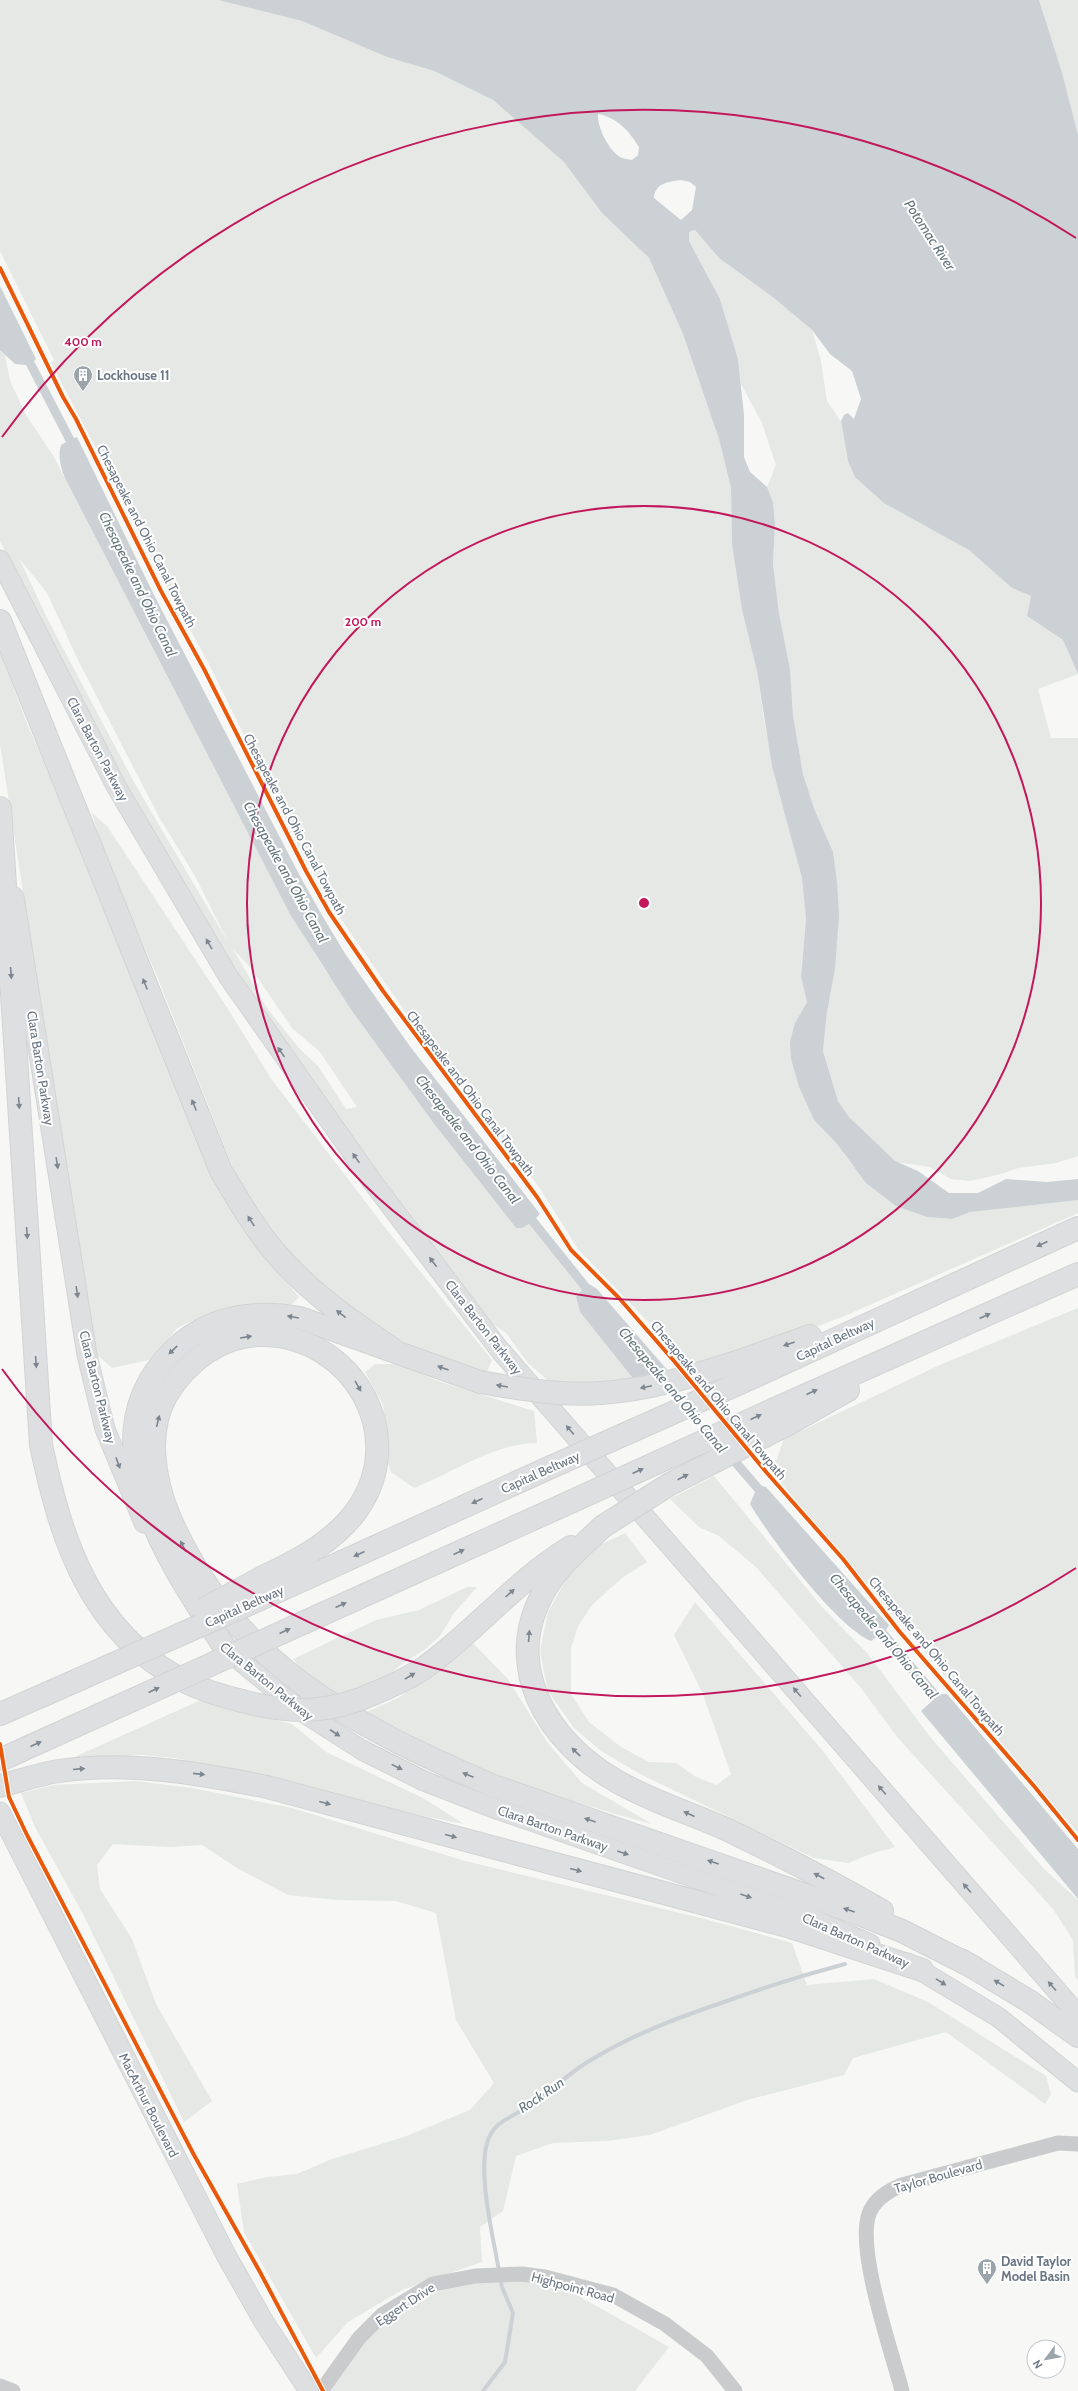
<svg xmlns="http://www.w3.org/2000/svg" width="1078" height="2391" viewBox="0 0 1078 2391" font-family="Cabin,sans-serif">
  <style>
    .green { fill: #e5e8e4; fill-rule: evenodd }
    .water { fill: #cbd1d4; fill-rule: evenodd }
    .pier { fill: #f7f7f6 }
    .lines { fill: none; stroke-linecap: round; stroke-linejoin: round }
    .stream { stroke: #cbd1d4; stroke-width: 4 }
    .major-casing { stroke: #d3d4d4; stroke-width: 21 }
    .highway-casing { stroke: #d3d3d4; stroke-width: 24 }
    .minor { stroke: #cacbcc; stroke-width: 15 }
    .major { stroke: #dedfe0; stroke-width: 19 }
    .highway { stroke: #dedfe0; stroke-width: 22 }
    .highway-bridge-casing { stroke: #d3d3d4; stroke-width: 24; stroke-linecap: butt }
    .highway-bridge { stroke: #dedfe0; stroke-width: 22 }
    .cycleway-casing { stroke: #fff; stroke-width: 6 }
    .cycleway { stroke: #e8590c; stroke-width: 4 }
    .oneway { fill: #7b8691 }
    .ring { fill: none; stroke: #c2185b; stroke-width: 2 }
    .labels { text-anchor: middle; stroke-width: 4; stroke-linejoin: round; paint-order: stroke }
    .poi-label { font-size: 13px; font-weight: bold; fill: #6a7683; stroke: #fff; text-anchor: start }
    .street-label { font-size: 13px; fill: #6a7683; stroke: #fff }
    .water-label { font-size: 14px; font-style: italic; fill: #66777f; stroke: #fff }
    .centre { fill: #c2185b; stroke: #fff; stroke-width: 2 }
    .ring-label { font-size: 12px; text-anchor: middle; font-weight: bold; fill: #c2185b; stroke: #fff; stroke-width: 4; stroke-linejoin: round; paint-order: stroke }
  </style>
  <rect width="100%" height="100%" fill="#f7f7f6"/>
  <g class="green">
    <path d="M 0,0 L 218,0 L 302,21 L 387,57 L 434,71 L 493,100 L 526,128 L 564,162 L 602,213 L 649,258 L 683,334 L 719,439 L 731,488 L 732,544 L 757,671 L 765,727 L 802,878 L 806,919 L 801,977 L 807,1002 L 795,1023 L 791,1059 L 799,1087 L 814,1120 L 837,1144 L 852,1165 L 896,1206 L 927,1217 L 952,1219 L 969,1212 L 1078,1200 L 1078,1213 L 847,1315 L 718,1364 L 677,1360 L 660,1334 L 578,1249 L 541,1190 L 479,1107 L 444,1068 L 337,913 L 303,855 L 208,662 L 159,573 L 113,480 L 51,363 L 54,360 L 0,251 Z"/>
    <path d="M 1039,0 L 1078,0 L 1078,135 L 1075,129 Z"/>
    <path d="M 695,230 L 719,258 L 774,298 L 812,330 L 821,361 L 827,401 L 841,422 L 848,461 L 942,533 L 969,550 L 1012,588 L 1031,596 L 1027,616 L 1063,640 L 1078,674 L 1038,689 L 1051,738 L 1078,738 L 1078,1156 L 1056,1163 L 1018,1168 L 1001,1174 L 970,1181 L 951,1179 L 930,1167 L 895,1162 L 849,1117 L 838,1101 L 823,1051 L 827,1012 L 815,811 L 803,774 L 793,715 L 790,669 L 779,613 L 773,564 L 775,524 L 773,502 L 767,487 L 776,465 L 762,423 L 741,384 L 738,359 L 720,299 L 689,241 L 689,232 Z"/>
    <path d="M 0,350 L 5,355 L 10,381 L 26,415 L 54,457 L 173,688 L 318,959 L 435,1125 L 516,1228 L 529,1224 L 582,1290 L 576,1297 L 580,1312 L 635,1381 L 552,1384 L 528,1363 L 506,1333 L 490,1322 L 429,1245 L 264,1020 L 141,815 L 0,541 ZM 19,558 L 47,593 L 78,660 L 159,817 L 195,876 L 228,942 L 135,784 L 47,618 ZM 233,949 L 251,968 L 292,1028 L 320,1052 L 357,1107 L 346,1109 L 318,1066 L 299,1048 L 267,1008 Z"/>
    <path d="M 0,651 L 27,724 L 257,1247 L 299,1297 L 291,1305 L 236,1307 L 209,1313 L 177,1328 L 153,1359 L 112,1368 L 95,1353 L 0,744 Z"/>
    <path d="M 92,813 L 107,826 L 226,1006 L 272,1080 L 394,1239 L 492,1360 L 486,1374 L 427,1355 L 380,1328 L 341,1303 L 289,1258 L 239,1183 L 159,981 L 105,857 Z"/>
    <path d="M 1078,1308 L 1078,1833 L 781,1483 L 775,1464 L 784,1439 L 942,1364 Z"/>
    <path d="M 375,1364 L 401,1364 L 438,1381 L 534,1411 L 537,1443 C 494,1443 453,1473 414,1488 L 391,1472 L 387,1460 L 387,1433 L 383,1405 L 365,1372 Z"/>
    <path d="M 714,1476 L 822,1607 L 867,1653 L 931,1738 L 1044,1869 L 1078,1900 L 1078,1980 L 1075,1977 L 1073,1940 L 1053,1909 L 898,1738 L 861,1688 L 756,1567 L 719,1536 L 699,1527 L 670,1499 Z"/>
    <path d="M 625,1533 L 647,1562 L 622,1578 L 593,1604 L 578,1626 L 571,1648 L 571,1694 L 589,1722 L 621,1747 L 649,1762 L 676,1763 L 696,1777 L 717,1785 L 731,1774 L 702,1692 L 674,1635 L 695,1602 L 822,1750 L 895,1847 L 873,1853 L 848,1863 L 814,1858 L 642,1775 L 601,1751 L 574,1728 L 548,1691 L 540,1651 L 548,1612 L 568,1576 L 600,1545 Z"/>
    <path d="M 467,1587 L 477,1587 L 454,1613 L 440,1636 L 424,1650 L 399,1666 L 386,1678 L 333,1696 L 311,1680 L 293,1659 L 376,1620 L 419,1610 Z"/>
    <path d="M 471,1641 L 507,1678 L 547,1742 L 582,1783 L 652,1824 C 577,1804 504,1780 433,1748 C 409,1738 386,1730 367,1712 L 400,1697 Z"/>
    <path d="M 203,1699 L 226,1709 L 292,1724 L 326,1752 L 423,1798 L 464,1824 L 381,1808 L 280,1781 L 175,1758 L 140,1755 L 68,1760 Z"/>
    <path d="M 136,1781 L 192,1788 L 292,1808 L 465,1861 L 701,1918 L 792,1943 L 807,1985 L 874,1979 L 928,2002 L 1046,2076 L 1051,2094 L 1045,2104 L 946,2032 L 853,2058 L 844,2075 L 747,2100 L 650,2135 L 607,2141 L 553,2143 L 516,2156 L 503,2211 L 480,2227 L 482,2262 L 402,2290 L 348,2322 L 316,2358 L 244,2232 L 237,2184 L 267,2177 L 297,2174 L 332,2159 L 404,2137 L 470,2110 L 494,2083 L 456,2020 L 436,1913 L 396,1901 L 338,1900 L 288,1895 L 237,1868 L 202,1845 L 169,1847 L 113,1844 L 97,1865 L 100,1889 L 132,1939 L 156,2004 L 212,2101 L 184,2122 L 84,1916 L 35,1827 L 21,1793 L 53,1785 Z"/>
    <path d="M 545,2277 L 669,2347 L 635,2391 L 321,2391 L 359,2338 L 433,2284 Z"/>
  </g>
  <g class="water">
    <path d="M 218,0 L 1039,0 L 1062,73 L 1078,135 L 1078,674 L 1063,640 L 1027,616 L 1031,596 L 1012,588 L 969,550 L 884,503 L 855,477 L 848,461 L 841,421 L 844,415 L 848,413 L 854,419 L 861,399 L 852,371 L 830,354 L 812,330 L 774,298 L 719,258 L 695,230 L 689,232 L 689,241 L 720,299 L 738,359 L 744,415 L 744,457 L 750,472 L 767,487 L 773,502 L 775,524 L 773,564 L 779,613 L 790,669 L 793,715 L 803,774 L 815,811 L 833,852 L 837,881 L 839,916 L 835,968 L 827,1012 L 823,1051 L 838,1101 L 849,1117 L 895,1161 L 918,1171 L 949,1193 L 978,1193 L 1006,1179 L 1047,1182 L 1078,1179 L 1078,1200 L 970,1212 L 952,1219 L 927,1217 L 896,1206 L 866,1183 L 837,1144 L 814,1120 L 799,1087 L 791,1059 L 790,1042 L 795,1023 L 807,1002 L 801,977 L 806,919 L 802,878 L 772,766 L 757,671 L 742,609 L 732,544 L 731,488 L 719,439 L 683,334 L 649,258 L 602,213 L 564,162 L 493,100 L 434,71 L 387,57 L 302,21 ZM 598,114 C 618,118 629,131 639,147 L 638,155 L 632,160 C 629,159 624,159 622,158 C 609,152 597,127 598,114 ZM 681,180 L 690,182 L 696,187 L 692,210 L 681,220 L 654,198 C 655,183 668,182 681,180 Z"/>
    <path d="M 0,286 L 36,359 L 34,361 L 74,438 L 77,437 L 154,595 L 300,876 L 323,917 L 346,955 L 409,1045 L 540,1214 L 536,1218 L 589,1284 L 597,1289 L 702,1410 L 701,1415 L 762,1486 L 766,1487 L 889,1625 L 886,1630 L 940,1694 L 947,1694 L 1078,1849 L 1078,1899 L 921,1711 L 932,1701 L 878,1636 L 871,1641 C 836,1626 770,1538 750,1504 L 755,1492 L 694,1421 L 635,1381 L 580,1312 L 576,1297 L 582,1290 L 529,1224 L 522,1228 L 516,1228 L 435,1125 L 350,1008 L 290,914 L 68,484 C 62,472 57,458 61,445 L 66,442 L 26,365 L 15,364 L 0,350 Z"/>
  </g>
  <path class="pier" d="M 674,1374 L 704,1409 L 703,1415 L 741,1459 L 730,1465 L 693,1423 L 684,1423 L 661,1417 L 635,1384 Z"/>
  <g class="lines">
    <g class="stream">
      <path d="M 499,2271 C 493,2237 478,2175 487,2143 C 493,2122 510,2118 526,2108 C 547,2095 565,2076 586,2063 C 629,2036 674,2019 721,2003 C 762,1988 803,1975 845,1964"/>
      <path d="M 483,2391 L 505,2362 L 513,2313 L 502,2287 L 500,2278"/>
    </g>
    <defs>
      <g id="major">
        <path d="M 0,560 L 116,786 L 228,976 L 374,1184 L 499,1349 L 1078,2015"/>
        <path d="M 14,897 L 87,1355 L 105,1429 L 144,1523"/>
        <path d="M 222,1646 L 304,1713 L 362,1750 L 424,1781 L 491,1807 L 812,1919 L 870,1944"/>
        <path d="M 0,1812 L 226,2255 L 264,2322 L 309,2391"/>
        <path d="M 908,1963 L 998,2017 L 1078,2082"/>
      </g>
      <g id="highway">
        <path d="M 0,621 L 221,1171 C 237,1198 253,1226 273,1250 C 308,1292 352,1322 397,1352"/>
        <path d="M 0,808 L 41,1445 C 61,1540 90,1631 182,1680 C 201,1690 222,1696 242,1701"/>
        <path d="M 737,1362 L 810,1336"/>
        <path d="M 751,1378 L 1078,1228"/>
        <path d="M 777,1408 L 1078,1274"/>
        <path d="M 790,1423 L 848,1390"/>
        <path d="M 602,1527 C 583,1546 560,1564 546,1588 C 500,1665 547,1742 618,1782 C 653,1802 693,1814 730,1831 C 782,1856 832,1882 882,1911"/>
        <path d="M 265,1576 C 299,1560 335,1541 357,1510 C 410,1435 352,1336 263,1335 C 222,1334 186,1362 166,1396 C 146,1432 154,1480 169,1516 C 232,1663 352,1725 491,1785 L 854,1912 L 902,1931 L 973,1967"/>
        <path d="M 278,1591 L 551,1467"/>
        <path d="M 305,1622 L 577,1499"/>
        <path d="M 227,1651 C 172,1566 81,1440 174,1350 C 209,1316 254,1310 300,1318 L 480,1382"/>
        <path d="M 375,1693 C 392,1686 409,1678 424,1668 C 476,1631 516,1580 571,1547"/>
        <path d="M 0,1714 L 46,1694"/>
        <path d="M 0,1786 C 19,1781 39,1774 59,1771 C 128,1761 199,1773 267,1787 L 791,1927 L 922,1970"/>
        <path d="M 961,1960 L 1029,2001 L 1078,2036"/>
      </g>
    </defs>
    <use href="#major" class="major-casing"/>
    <use href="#highway" class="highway-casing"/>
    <g class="minor">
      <path d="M 0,2386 L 13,2391"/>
      <path d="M 321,2391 L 359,2338 L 382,2315 L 433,2284 L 475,2276 L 522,2274 L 545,2277 L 613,2295 L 665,2324 L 707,2356 L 735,2391"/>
      <path d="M 902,2391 C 892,2352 856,2250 869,2214 C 874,2199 888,2191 902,2185 L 1058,2143 L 1078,2144"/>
    </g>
    <use href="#major" class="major"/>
    <use href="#highway" class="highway"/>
    <defs>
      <g id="highway-bridge">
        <path d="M 480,1382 C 520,1389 560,1396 601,1393 C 648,1390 693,1376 737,1362"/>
        <path d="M 551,1467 L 751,1378"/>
        <path d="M 577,1499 L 777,1408"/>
        <path d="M 602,1527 L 670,1484 L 790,1423"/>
        <path d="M 204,1609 L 265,1576"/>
        <path d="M 46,1694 L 278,1591"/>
        <path d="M 242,1701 C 291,1714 329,1714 375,1693"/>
        <path d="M 0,1760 L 305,1622"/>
      </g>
    </defs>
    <use href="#highway-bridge" class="highway-bridge-casing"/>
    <use href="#highway-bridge" class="highway-bridge"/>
    <defs>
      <g id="cycleway">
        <path d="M 0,268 L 63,397 L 76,419 L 161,591 L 204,669 L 306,871 L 329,912 L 383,991 L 537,1197 L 571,1250 L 619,1298 L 674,1361 L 767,1473 L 843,1559 L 899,1631 L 1034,1786 L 1078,1840"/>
        <path d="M 0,1744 L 9,1797 L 27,1835 L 194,2155 L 260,2272 L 323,2391"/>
      </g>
    </defs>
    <use href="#cycleway" class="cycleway-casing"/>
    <use href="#cycleway" class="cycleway"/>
  </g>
  <defs><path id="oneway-solid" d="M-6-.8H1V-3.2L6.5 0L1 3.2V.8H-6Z"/></defs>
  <g class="oneway">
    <use href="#oneway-solid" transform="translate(209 944) rotate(-120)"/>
    <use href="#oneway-solid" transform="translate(11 973) rotate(86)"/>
    <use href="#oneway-solid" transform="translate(145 984) rotate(-112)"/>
    <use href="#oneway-solid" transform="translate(281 1052) rotate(-125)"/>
    <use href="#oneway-solid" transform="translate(19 1103) rotate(86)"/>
    <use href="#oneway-solid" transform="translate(194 1105) rotate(-112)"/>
    <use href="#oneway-solid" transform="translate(356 1158) rotate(-125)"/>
    <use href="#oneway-solid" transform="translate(57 1163) rotate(81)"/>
    <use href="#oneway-solid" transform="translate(251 1221) rotate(-123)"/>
    <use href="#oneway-solid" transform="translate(27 1233) rotate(86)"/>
    <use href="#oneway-solid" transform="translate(1042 1244) rotate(156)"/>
    <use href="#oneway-solid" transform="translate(433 1262) rotate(-127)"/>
    <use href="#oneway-solid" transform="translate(77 1292) rotate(81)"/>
    <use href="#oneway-solid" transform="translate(341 1314) rotate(-143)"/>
    <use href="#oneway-solid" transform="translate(985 1316) rotate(-24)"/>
    <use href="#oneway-solid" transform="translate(293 1317) rotate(-170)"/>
    <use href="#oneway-solid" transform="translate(246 1337) rotate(-9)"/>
    <use href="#oneway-solid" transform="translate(789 1344) rotate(161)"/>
    <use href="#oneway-solid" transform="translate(173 1350) rotate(136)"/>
    <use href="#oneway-solid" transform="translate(36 1362) rotate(86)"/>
    <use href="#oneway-solid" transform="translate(443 1368) rotate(-160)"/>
    <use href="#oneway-solid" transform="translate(358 1386) rotate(60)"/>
    <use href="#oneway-solid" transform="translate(502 1386) rotate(-170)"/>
    <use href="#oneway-solid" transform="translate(646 1387) rotate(168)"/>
    <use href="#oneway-solid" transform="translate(812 1392) rotate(-24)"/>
    <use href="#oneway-solid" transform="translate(756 1417) rotate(-24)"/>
    <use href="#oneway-solid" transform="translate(158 1421) rotate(-76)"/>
    <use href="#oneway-solid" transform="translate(570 1430) rotate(-131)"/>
    <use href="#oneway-solid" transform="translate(118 1463) rotate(70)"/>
    <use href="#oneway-solid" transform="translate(638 1471) rotate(-24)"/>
    <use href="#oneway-solid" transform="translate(683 1477) rotate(-28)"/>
    <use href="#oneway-solid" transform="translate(477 1501) rotate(156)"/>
    <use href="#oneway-solid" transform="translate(183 1546) rotate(-117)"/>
    <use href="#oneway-solid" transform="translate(459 1552) rotate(-24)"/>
    <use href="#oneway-solid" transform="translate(359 1554) rotate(156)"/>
    <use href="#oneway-solid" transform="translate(510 1593) rotate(-42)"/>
    <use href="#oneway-solid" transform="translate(341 1605) rotate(-24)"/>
    <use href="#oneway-solid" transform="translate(285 1631) rotate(-24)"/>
    <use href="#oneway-solid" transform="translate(529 1636) rotate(-85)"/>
    <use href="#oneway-solid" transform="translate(410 1676) rotate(-31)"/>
    <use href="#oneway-solid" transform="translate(154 1690) rotate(-24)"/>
    <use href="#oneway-solid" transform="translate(797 1692) rotate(-131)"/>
    <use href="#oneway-solid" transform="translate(335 1733) rotate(33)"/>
    <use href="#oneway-solid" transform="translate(36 1744) rotate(-24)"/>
    <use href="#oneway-solid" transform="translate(576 1752) rotate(-136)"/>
    <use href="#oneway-solid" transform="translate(397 1767) rotate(26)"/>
    <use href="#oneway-solid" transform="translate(79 1769) rotate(-5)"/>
    <use href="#oneway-solid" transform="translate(199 1774) rotate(6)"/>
    <use href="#oneway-solid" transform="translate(468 1775) rotate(-157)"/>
    <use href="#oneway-solid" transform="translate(882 1790) rotate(-131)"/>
    <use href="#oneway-solid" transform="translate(325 1803) rotate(15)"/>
    <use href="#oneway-solid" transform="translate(689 1814) rotate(-156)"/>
    <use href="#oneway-solid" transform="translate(590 1820) rotate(-161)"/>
    <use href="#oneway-solid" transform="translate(451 1836) rotate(15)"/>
    <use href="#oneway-solid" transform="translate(623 1853) rotate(19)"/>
    <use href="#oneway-solid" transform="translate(713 1862) rotate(-161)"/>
    <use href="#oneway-solid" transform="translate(576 1870) rotate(15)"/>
    <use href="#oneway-solid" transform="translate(819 1876) rotate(-152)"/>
    <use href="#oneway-solid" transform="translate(967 1888) rotate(-131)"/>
    <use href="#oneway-solid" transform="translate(746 1896) rotate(19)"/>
    <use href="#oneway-solid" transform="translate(849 1910) rotate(-161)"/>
    <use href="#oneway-solid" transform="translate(941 1982) rotate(32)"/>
    <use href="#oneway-solid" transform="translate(999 1983) rotate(-149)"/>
    <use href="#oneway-solid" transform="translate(1052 1986) rotate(-131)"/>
  </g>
  <g class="ring">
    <circle cx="644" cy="903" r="397"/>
    <path d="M1076 1568A793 793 0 0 1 2 1369M2 437A793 793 0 0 1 1076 238"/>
  </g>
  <defs>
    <symbol id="building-pin" viewBox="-11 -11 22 30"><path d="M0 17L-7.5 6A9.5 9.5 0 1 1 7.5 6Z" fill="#9ba3ab" stroke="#fff"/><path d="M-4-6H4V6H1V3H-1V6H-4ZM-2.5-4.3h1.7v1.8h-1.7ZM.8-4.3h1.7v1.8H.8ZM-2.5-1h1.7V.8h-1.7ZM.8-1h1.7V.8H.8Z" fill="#fff"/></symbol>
  </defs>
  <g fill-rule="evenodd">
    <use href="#building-pin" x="72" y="364" width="22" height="30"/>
    <use href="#building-pin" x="976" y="2257" width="22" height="30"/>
  </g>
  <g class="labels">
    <g class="poi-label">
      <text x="97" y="380">Lockhouse 11</text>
      <text x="1001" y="2266">David Taylor<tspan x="1001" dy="15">Model Basin</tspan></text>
    </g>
    <g class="street-label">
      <text transform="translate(147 536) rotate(63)" y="5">Chesapeake and Ohio Canal Towpath</text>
      <text transform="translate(98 749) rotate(62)" y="5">Clara Barton Parkway</text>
      <text transform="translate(295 824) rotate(62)" y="5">Chesapeake and Ohio Canal Towpath</text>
      <text transform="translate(41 1068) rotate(81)" y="5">Clara Barton Parkway</text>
      <text transform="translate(471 1093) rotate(53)" y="5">Chesapeake and Ohio Canal Towpath</text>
      <text transform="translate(484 1327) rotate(52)" y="5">Clara Barton Parkway</text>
      <text transform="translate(835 1339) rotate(-25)" y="5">Capital Beltway</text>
      <text transform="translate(98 1387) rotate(76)" y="5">Clara Barton Parkway</text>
      <text transform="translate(719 1400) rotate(50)" y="5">Chesapeake and Ohio Canal Towpath</text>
      <text transform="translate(540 1472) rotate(-24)" y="5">Capital Beltway</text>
      <text transform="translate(244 1606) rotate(-24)" y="5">Capital Beltway</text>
      <text transform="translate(937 1656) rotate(50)" y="5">Chesapeake and Ohio Canal Towpath</text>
      <text transform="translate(267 1681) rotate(39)" y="5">Clara Barton Parkway</text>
      <text transform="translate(553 1828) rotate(19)" y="5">Clara Barton Parkway</text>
      <text transform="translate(856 1940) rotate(24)" y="5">Clara Barton Parkway</text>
      <text transform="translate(149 2105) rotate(63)" y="5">MacArthur Boulevard</text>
      <text transform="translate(938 2176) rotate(-16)" y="5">Taylor Boulevard</text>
      <text transform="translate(573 2287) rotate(15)" y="5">Highpoint Road</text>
      <text transform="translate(405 2304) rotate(-33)" y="5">Eggert Drive</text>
    </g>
    <g class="water-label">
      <text transform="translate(930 235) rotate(57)" y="5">Potomac River</text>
      <text transform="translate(138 584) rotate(64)" y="5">Chesapeake and Ohio Canal</text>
      <text transform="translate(286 872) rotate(61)" y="5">Chesapeake and Ohio Canal</text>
      <text transform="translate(468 1139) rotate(52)" y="5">Chesapeake and Ohio Canal</text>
      <text transform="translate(673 1390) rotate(50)" y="5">Chesapeake and Ohio Canal</text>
      <text transform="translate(884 1636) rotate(50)" y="5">Chesapeake and Ohio Canal</text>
      <text transform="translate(541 2095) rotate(-34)" y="5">Rock Run</text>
    </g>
  </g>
  <circle cx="644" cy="903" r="6" class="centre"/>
  <g class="ring-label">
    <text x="83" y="346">400 m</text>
    <text x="363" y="626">200 m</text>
  </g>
  <g transform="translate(1046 2359) rotate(238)"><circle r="19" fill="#ffffff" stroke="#c3c8cd"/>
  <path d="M0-3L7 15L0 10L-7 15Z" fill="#9ba3ab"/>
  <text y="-6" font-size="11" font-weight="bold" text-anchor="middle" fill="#6a7683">N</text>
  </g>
</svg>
